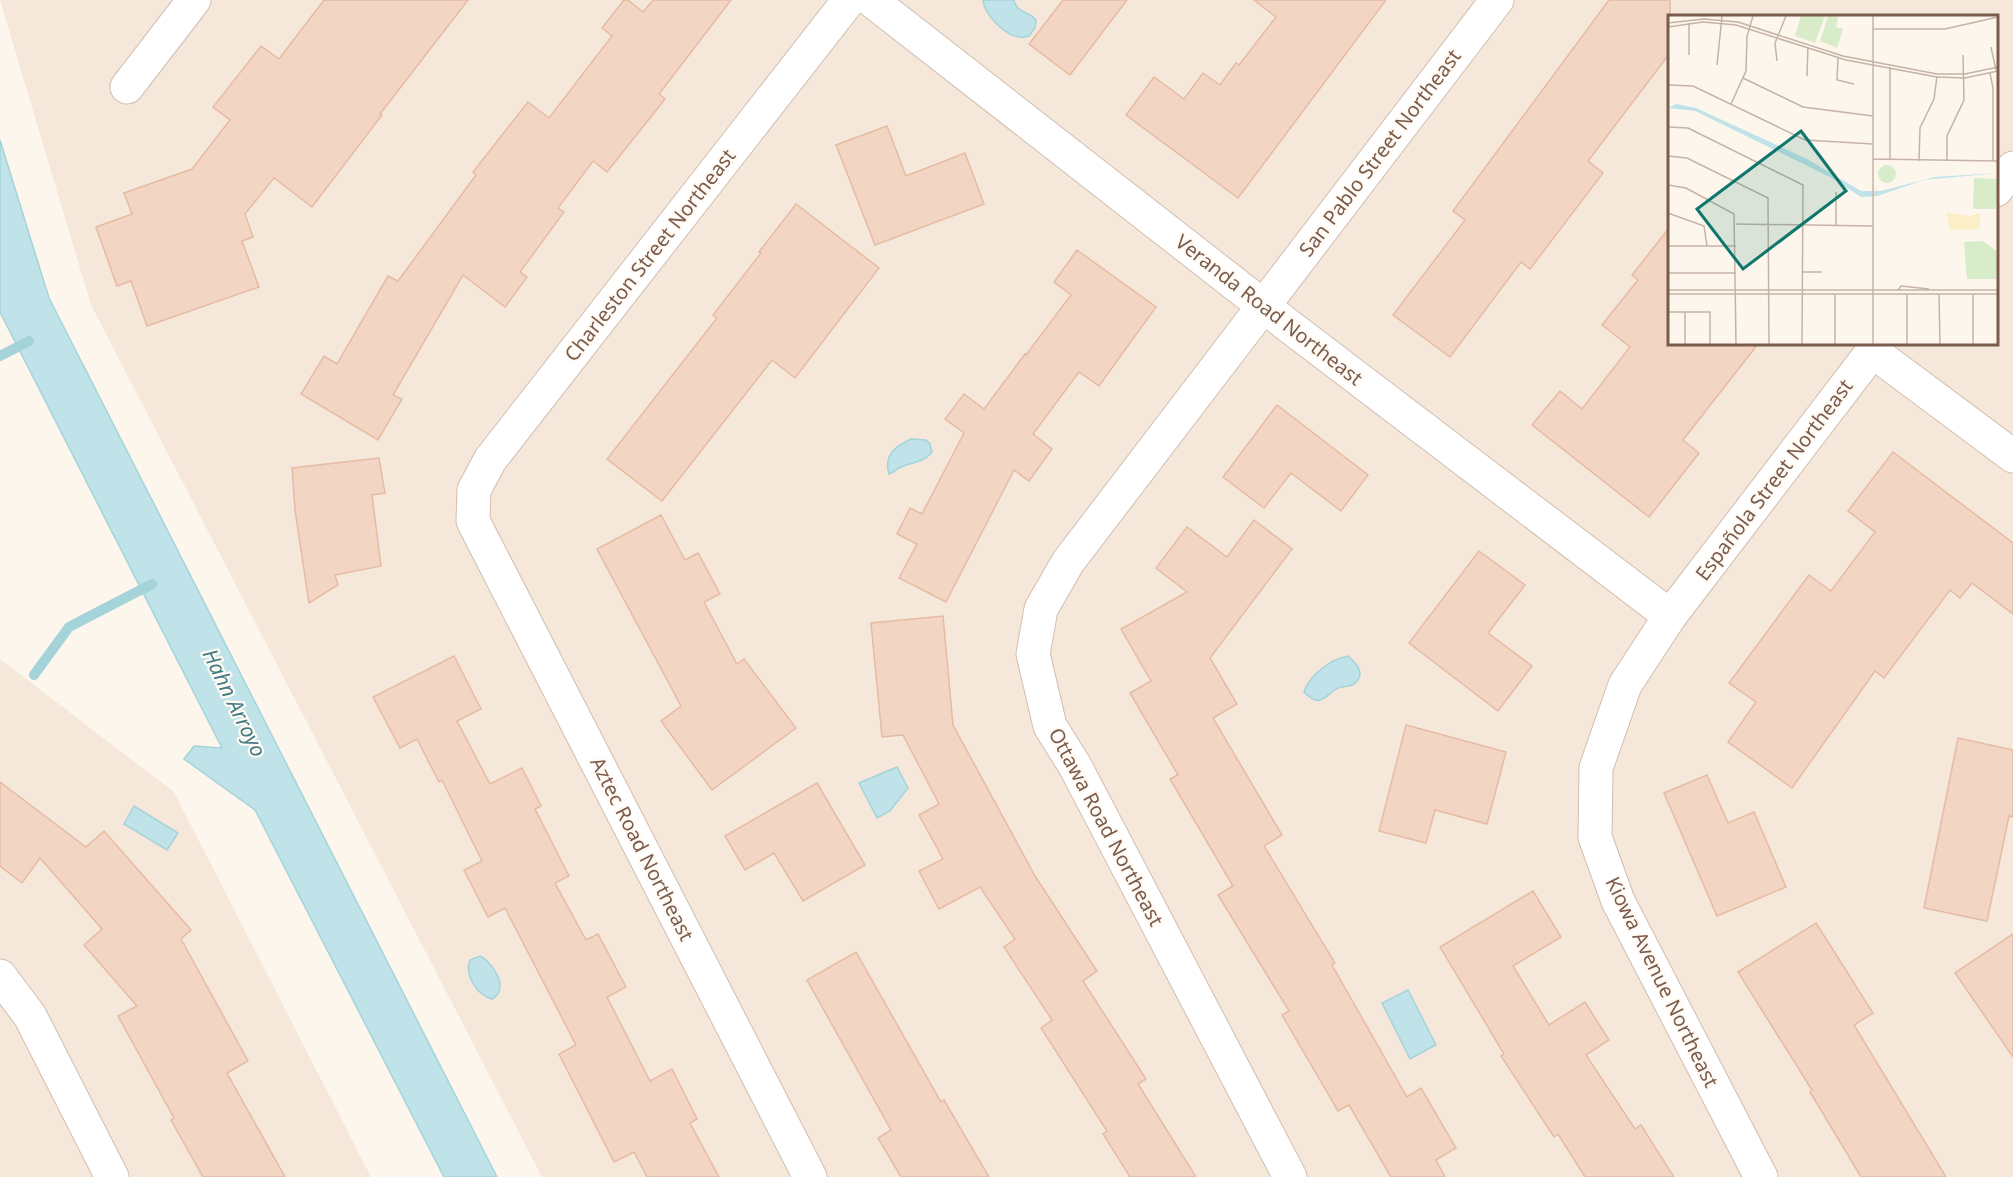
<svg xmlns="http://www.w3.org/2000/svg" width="2013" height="1177" viewBox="0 0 2013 1177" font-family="'Noto Sans',sans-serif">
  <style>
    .residential { fill: #f5e8da; fill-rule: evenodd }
    .water { fill: #bfe3e8; stroke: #a5d3da; stroke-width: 1.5 }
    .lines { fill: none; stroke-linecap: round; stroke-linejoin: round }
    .stream { stroke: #a5d3da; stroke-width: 10 }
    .building { fill: #f3d5c3; stroke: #e6bba3; stroke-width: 1.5 }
    .minor-casing { stroke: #d1beb0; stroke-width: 35 }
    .minor { stroke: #fff; stroke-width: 33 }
    .labels { text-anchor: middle; stroke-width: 4.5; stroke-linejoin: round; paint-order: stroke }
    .street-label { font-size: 20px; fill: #7a5c4d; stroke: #fffaf3 }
    .water-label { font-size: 21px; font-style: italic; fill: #437c86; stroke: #fffaf3 }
    .inset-road { fill: none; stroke: #c5b3a7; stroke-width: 1.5 }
    .view { fill: #0f766e; fill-opacity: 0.15; stroke: #0f766e; stroke-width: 3 }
    .inset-edge { fill: none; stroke: #7a5c4d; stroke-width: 3 }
  </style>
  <rect width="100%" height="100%" fill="#fdf6ec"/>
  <g class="residential">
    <path d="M 0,0 L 2013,0 L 2013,1177 L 542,1177 L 91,305 ZM 1670,16 L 1996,16 L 1996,344 L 1670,344 Z"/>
    <path d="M 0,659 L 174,792 L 371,1177 L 0,1177 Z"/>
  </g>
  <g class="water">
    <path d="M 983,0 L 1014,0 C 1016,13 1029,11 1036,20 L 1035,28 L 1029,36 C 1025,37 1022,38 1019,37 C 1004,35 984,14 983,0 Z"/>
    <path d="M 0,140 L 49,298 L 497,1177 L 444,1177 L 255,810 L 184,759 L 194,746 L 222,748 L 0,312 Z"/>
    <path d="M 911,439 L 926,440 L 930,444 L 932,452 C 922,464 914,461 901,467 C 896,469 895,472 889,474 C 883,455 896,446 911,439 Z"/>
    <path d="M 1348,656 C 1356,663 1367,674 1354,684 C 1349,687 1341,686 1336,689 C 1323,698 1320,708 1304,692 C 1309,675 1331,659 1348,656 Z"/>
    <path d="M 897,767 L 908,788 L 890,811 L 877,818 L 859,783 Z"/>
    <path d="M 134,806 L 178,833 L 167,850 L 124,824 Z"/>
    <path d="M 480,956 C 494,963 510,990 492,999 C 477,995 464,975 470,960 Z"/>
    <path d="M 1408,990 L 1436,1045 L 1410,1059 L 1382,1003 Z"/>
  </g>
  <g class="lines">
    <g class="stream">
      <path d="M 0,356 L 29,341"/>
      <path d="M 34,675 L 69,627 L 152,584"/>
    </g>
  </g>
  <g class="building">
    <path d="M 324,0 L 468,0 L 380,114 L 382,115 L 312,207 L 274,178 L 245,214 L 253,237 L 242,241 L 259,287 L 147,326 L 131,281 L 117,286 L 96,227 L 132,214 L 124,193 L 192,169 L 230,120 L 213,107 L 261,46 L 279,59 Z"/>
    <path d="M 624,0 L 628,0 L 643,12 L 653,0 L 731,0 L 659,94 L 665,99 L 607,172 L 593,161 L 558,208 L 564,212 L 520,272 L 527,277 L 505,307 L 463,275 L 393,395 L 402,399 L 378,440 L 301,394 L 324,356 L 337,364 L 388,276 L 398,281 L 476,175 L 473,172 L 528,102 L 549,118 L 612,36 L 602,28 Z"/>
    <path d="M 1063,0 L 1127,0 L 1070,75 L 1029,44 Z"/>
    <path d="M 1254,0 L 1386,0 L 1238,198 L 1126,115 L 1154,77 L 1184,99 L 1203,73 L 1220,85 L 1236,63 L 1239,65 L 1276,17 Z"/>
    <path d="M 1609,0 L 1670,0 L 1670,53 L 1588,161 L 1603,173 L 1530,269 L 1521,262 L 1450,357 L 1393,315 L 1465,220 L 1453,211 Z"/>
    <path d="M 887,126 L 906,176 L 965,153 L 984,204 L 875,245 L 836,145 Z"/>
    <path d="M 796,204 L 879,268 L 795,378 L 772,360 L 662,501 L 607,459 L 717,318 L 713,315 L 761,253 L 759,252 Z"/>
    <path d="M 1670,227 L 1670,344 L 1758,344 L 1683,440 L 1699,453 L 1649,517 L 1532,425 L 1560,391 L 1582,409 L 1630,347 L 1602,325 L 1638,280 L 1632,275 Z"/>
    <path d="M 1077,250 L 1156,307 L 1099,386 L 1079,372 L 1033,434 L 1052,449 L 1029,481 L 1014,470 L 946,602 L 899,578 L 917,544 L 897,534 L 910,508 L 922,514 L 964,433 L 945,419 L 964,394 L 984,409 L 1025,354 L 1026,355 L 1071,295 L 1054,282 Z"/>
    <path d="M 1277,405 L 1368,475 L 1341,511 L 1291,473 L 1264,508 L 1223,477 Z"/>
    <path d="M 1893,452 L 2013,543 L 2013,614 L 1972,583 L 1960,598 L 1950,590 L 1884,678 L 1875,671 L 1792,788 L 1728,742 L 1756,702 L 1729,683 L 1809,575 L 1831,591 L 1875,532 L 1848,511 Z"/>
    <path d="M 379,458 L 385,493 L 372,495 L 381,566 L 335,575 L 338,585 L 309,603 L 295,510 L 292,468 Z"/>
    <path d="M 661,515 L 685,560 L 698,553 L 720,594 L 704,602 L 737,664 L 744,659 L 796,728 L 712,790 L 661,721 L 681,706 L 597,549 Z"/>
    <path d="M 1254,520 L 1292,549 L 1210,658 L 1237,704 L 1213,718 L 1282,835 L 1264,846 L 1335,963 L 1332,965 L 1407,1097 L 1421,1088 L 1456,1148 L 1436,1160 L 1445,1177 L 1391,1177 L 1349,1105 L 1338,1111 L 1282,1015 L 1289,1011 L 1218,895 L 1233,886 L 1170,779 L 1178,775 L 1130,693 L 1151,681 L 1121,629 L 1187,592 L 1156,568 L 1187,527 L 1227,557 Z"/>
    <path d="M 1479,551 L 1525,585 L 1488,633 L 1532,666 L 1498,711 L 1409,643 Z"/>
    <path d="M 943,616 L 953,725 L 1035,876 L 1097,971 L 1083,981 L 1146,1079 L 1138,1084 L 1196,1177 L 1130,1177 L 1103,1134 L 1107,1131 L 1041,1028 L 1052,1020 L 1004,947 L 1015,939 L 980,887 L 939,909 L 919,871 L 943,859 L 919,815 L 939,804 L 903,735 L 882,737 L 871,623 Z"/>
    <path d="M 454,656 L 481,709 L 457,721 L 490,784 L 522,768 L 541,806 L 535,809 L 569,876 L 555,883 L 586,940 L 598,934 L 626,987 L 607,997 L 650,1081 L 672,1069 L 697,1119 L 690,1123 L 719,1177 L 647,1177 L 634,1152 L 614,1162 L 559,1054 L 576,1045 L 505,908 L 488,917 L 464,870 L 482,861 L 442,780 L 439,782 L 417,739 L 400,748 L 373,697 Z"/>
    <path d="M 1406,725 L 1506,752 L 1487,824 L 1435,810 L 1426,843 L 1379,831 Z"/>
    <path d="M 1958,738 L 2013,750 L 2013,817 L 2009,816 L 1987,921 L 1924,908 Z"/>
    <path d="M 1707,775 L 1728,823 L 1754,812 L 1786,887 L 1717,916 L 1664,793 Z"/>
    <path d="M 0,782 L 86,847 L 104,831 L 191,930 L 181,939 L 248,1061 L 227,1073 L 285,1177 L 203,1177 L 171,1120 L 174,1118 L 118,1016 L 137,1006 L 84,945 L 102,929 L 40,858 L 22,883 L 0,866 Z"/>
    <path d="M 817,783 L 865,865 L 803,901 L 774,853 L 745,870 L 725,836 Z"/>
    <path d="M 1533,891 L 1561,937 L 1513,966 L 1549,1025 L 1585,1002 L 1609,1040 L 1586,1055 L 1635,1129 L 1641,1125 L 1674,1177 L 1585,1177 L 1558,1134 L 1554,1137 L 1501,1056 L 1504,1054 L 1440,947 Z"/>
    <path d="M 1816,923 L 1873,1013 L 1854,1025 L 1946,1177 L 1861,1177 L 1810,1092 L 1812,1090 L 1738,972 Z"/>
    <path d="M 2013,934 L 2013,1057 L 1955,973 Z"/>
    <path d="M 856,952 L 941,1102 L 944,1100 L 989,1177 L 901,1177 L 878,1138 L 891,1130 L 807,980 Z"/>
  </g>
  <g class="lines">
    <defs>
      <g id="minor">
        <path d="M 871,0 L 1285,323 L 1670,616"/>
        <path d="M 127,87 L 194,0"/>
        <path d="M 1996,190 L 2013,168"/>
        <path d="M 1872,351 L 2013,456"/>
        <path d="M 0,976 L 30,1016 L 112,1177"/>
        <path d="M 810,1177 L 473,521 L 474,490 L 490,460 L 849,0"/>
        <path d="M 1290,1177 L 1075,766 L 1050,726 L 1033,654 L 1041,609 L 1068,562 L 1497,0"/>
        <path d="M 1761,1177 L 1618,901 L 1595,837 L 1596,768 L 1625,685 L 1670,616 L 1878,344"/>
      </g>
    </defs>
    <use href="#minor" class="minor-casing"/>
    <use href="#minor" class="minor"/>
  </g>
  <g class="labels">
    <g class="street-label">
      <text transform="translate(1380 153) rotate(-53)" y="7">San Pablo Street Northeast</text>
      <text transform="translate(650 255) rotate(-52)" y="7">Charleston Street Northeast</text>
      <text transform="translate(1269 310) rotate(38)" y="7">Veranda Road Northeast</text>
      <text transform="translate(1774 480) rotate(-53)" y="7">Española Street Northeast</text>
      <text transform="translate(1106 827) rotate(62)" y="7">Ottawa Road Northeast</text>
      <text transform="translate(642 849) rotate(63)" y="7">Aztec Road Northeast</text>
      <text transform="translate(1662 982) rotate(64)" y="7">Kiowa Avenue Northeast</text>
    </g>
    <g class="water-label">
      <text transform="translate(234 703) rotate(64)" y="7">Hahn Arroyo</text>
    </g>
  </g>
  <g transform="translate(1668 15)">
    <rect width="330" height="330" fill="#fdf6ec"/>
    <path d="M 133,1 L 157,1 L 147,28 L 127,21 ZM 160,1 L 170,2 L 168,12 L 175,14 L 169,33 L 152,26 ZM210 159a9 9 0 1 1 18 0a9 9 0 1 1-18 0ZM 306,163 L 330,164 L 328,194 L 305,194 ZM 315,226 L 330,237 L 330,264 L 299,264 L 296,227 Z" fill="#d8ecc9"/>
    <path d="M 278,198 L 302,201 L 312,198 L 312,214 L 282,215 Z" fill="#fcefc7"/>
    <path d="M 8,89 L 28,93 L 139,144 L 193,176 L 213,176 L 267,162 L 330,158 L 256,165 L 209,181 L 193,182 L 164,163 L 27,96 L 0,93 Z" fill="#bfe3e8"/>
    <path class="inset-road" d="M 205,1 L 205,329M 0,8 L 36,4 L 70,7 L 175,41 L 269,59 L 297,59 L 330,52M 21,8 L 21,40M 0,12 L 35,7 L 68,10 L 178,45 L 269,62 L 297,63 L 330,56M 205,14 L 277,14 L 330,2M 323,32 L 328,55M 170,42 L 169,65 L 186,69M 109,46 L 107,28 L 118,1M 49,50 L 54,1M 322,58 L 325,73 L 325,146M 139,61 L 140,32M 75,63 L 135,92 L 205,101M 0,70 L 25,71 L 137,125 L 205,129M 63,89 L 78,56 L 79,21 L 85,1M 0,112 L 20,113 L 135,170 L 134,329M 0,141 L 19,143 L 100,183 L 101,329M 205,144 L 330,146M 222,145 L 222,52M 251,146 L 252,113 L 266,84 L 269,61M 279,146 L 279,121 L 296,85 L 295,40M 0,170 L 18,173 L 66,199 L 68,329M 0,198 L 36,211 L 39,231M 68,209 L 205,211M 168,210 L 168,177M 0,231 L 68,231M 134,257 L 154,257M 0,258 L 68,258M 0,275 L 330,275M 230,275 L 233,271 L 261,274M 0,279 L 330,279M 167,279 L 167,329M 239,279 L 239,329M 271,279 L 272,329M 305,279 L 305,329M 0,297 L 42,297 L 42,329M 17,297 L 17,329"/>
    <path class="view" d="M 133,116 L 178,176 L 75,254 L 29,194 Z"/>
    <rect width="330" height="330" class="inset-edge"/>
  </g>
</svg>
